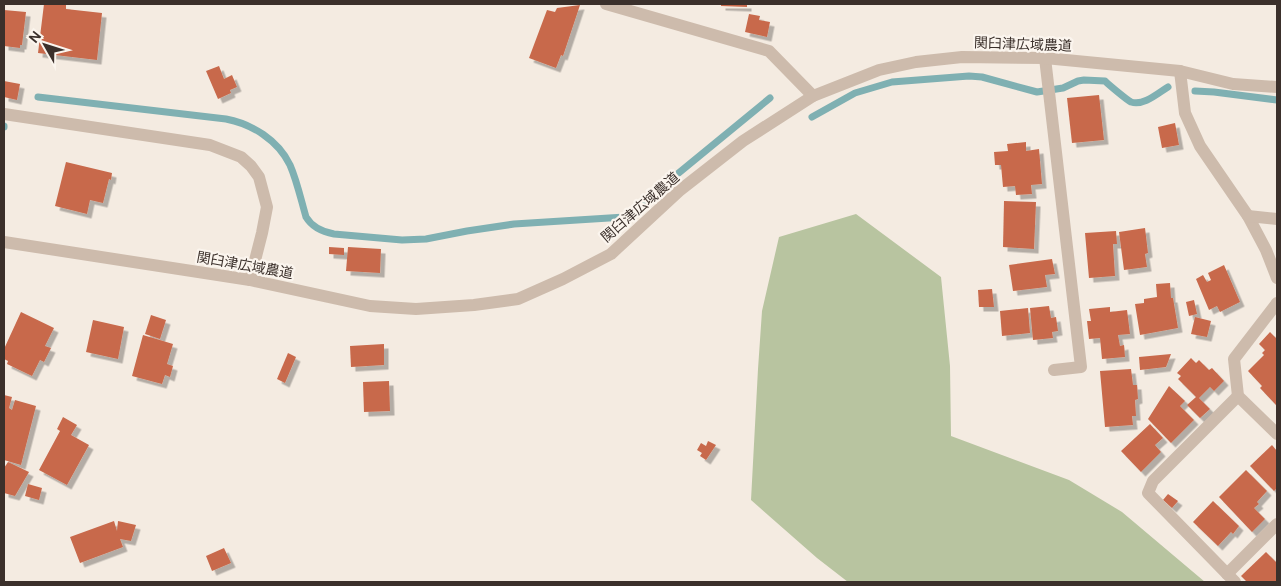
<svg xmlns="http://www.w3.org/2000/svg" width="1281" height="586" viewBox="0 0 1281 586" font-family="'DM Sans','Noto Sans JP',sans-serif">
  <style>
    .green { fill: #b8c4a0 }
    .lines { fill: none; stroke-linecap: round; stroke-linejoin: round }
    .stream { stroke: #7fb0b2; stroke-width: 7 }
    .building { fill: #c8694b; filter: url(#shadow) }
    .minor { stroke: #cdbbac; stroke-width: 12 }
    .tertiary { stroke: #cdbbac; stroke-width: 12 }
    .labels { text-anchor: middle; stroke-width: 4.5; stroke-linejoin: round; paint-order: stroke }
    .street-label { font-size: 14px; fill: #3b302b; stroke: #fbf5ee }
  </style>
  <defs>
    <filter id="shadow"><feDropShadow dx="4.5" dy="4.5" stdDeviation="0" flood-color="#0004"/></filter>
  </defs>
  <rect width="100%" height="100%" fill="#f4ebe1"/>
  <path class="green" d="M 856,214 L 941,277 L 950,366 L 951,436 L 1069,480 L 1122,512 L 1205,582 L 848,582 L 817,558 L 751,500 L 758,369 L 762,311 L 779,237 Z"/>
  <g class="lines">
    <g class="stream">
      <path d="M 1195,91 L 1214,92 L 1277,100"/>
      <path d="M 38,97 L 226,119 C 252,124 278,140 290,165 C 297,181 301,200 306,217 C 312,227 323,232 334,234 L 402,240 L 426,239 L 467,231 L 514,224 L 625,217 L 770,98"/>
      <path d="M 812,117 L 855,93 L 892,82 L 969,76 L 982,77 L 1037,92 L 1063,88 L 1078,81 L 1084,80 L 1105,81 C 1109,85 1127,100 1131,102 C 1144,106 1158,93 1168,87"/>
      <path d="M 4,127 L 4,126"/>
    </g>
  </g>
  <g class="building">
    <path d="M 44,4 L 66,5 L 66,9 L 102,13 L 97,60 L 38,53 Z"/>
    <path d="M 721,4 L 747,4 L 747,7 L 721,6 Z"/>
    <path d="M 580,5 L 563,56 L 561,55 L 556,68 L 529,58 L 547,10 L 555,12 L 557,8 Z"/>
    <path d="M 4,10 L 26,12 L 22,45 L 20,45 L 20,48 L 4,46 Z"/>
    <path d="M 749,14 L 760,16 L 759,20 L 770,22 L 767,37 L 745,32 Z"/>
    <path d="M 219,66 L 224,79 L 232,75 L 237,87 L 230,90 L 231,93 L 218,99 L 206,71 Z"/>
    <path d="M 4,81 L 20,84 L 17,100 L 4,97 Z"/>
    <path d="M 1099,95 L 1104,140 L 1072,143 L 1067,98 Z"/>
    <path d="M 1175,123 L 1179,145 L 1162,148 L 1158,127 Z"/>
    <path d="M 1026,142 L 1026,151 L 1039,149 L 1042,184 L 1031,185 L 1032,194 L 1016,195 L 1015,186 L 1003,187 L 1001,165 L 995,165 L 994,152 L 1008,151 L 1007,144 Z"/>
    <path d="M 66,162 L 112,173 L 111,180 L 109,179 L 103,203 L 90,200 L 87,214 L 55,206 Z"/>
    <path d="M 1004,201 L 1036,202 L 1034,249 L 1003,247 Z"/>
    <path d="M 1145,228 L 1148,253 L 1145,254 L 1147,267 L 1124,270 L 1119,232 Z"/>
    <path d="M 1116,231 L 1117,244 L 1113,244 L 1115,276 L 1089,278 L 1085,233 Z"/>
    <path d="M 329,247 L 344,248 L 344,255 L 329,254 Z"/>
    <path d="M 348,247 L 381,249 L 380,273 L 346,271 Z"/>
    <path d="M 1052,259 L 1055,274 L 1045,275 L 1047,287 L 1013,291 L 1009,265 Z"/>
    <path d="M 1224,265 L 1240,302 L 1220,312 L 1217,306 L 1209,310 L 1196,279 L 1203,275 L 1207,282 L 1211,280 L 1208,273 Z"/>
    <path d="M 1170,283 L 1171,298 L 1173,298 L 1178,328 L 1140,335 L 1135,304 L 1144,303 L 1144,299 L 1157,297 L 1156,284 Z"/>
    <path d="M 992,289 L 994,307 L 979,307 L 978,290 Z"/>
    <path d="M 1194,300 L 1197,314 L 1189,316 L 1186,302 Z"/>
    <path d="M 1049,306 L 1051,318 L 1056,317 L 1058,331 L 1052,332 L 1053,338 L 1033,340 L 1030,308 Z"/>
    <path d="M 1110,307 L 1110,312 L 1127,310 L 1130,334 L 1118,335 L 1120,346 L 1124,345 L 1125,357 L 1102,359 L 1100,338 L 1089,339 L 1087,321 L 1091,321 L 1089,309 Z"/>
    <path d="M 1028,308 L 1030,333 L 1002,336 L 1000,311 Z"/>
    <path d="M 21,312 L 54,328 L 45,346 L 51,348 L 44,362 L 40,360 L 32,376 L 7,364 L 8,361 L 4,359 L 4,349 Z"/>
    <path d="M 151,315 L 166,320 L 160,339 L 145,334 Z"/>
    <path d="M 1195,317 L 1211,321 L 1207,337 L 1191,334 Z"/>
    <path d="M 93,320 L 124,327 L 118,359 L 86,352 Z"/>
    <path d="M 1270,332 L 1277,339 L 1277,404 L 1276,405 L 1260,388 L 1262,386 L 1248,371 L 1264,355 L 1262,353 L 1265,350 L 1259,344 Z"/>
    <path d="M 143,335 L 173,344 L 167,364 L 173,366 L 170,377 L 165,375 L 162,384 L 132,376 Z"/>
    <path d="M 384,344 L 384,365 L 351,367 L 350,346 Z"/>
    <path d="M 288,353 L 296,357 L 285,383 L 277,379 Z"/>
    <path d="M 1171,354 L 1166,367 L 1140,370 L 1139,357 Z"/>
    <path d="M 1191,358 L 1196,363 L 1199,360 L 1209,370 L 1212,368 L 1224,381 L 1214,391 L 1210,387 L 1199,398 L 1210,409 L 1200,418 L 1187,405 L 1196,397 L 1178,379 L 1181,376 L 1177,373 Z"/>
    <path d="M 1131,369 L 1133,385 L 1137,385 L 1138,399 L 1135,400 L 1136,416 L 1132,416 L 1133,425 L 1105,427 L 1100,371 Z"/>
    <path d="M 389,381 L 390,411 L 364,412 L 363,382 Z"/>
    <path d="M 1169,386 L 1185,401 L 1180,406 L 1194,420 L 1171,443 L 1148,419 Z"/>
    <path d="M 4,395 L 12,397 L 9,408 L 12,410 L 15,400 L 36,406 L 21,465 L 4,460 Z"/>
    <path d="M 63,417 L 77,425 L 71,435 L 89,445 L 67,485 L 39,470 L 60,431 L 57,429 Z"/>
    <path d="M 1150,424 L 1163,438 L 1155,445 L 1161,452 L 1141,472 L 1121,451 Z"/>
    <path d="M 708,441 L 716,445 L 706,460 L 700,456 L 702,453 L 697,450 L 701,443 L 706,446 Z"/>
    <path d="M 1272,445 L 1277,451 L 1277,488 L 1274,491 L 1250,466 Z"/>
    <path d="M 8,462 L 29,472 L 15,496 L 4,493 L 4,468 Z"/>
    <path d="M 1246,470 L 1267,491 L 1257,502 L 1259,504 L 1254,508 L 1265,519 L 1252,532 L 1219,497 Z"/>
    <path d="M 28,484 L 42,488 L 39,500 L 25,496 Z"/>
    <path d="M 1168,494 L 1178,501 L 1172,508 L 1163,500 Z"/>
    <path d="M 1213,501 L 1239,526 L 1233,534 L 1231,532 L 1218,546 L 1193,522 Z"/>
    <path d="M 114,521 L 117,531 L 118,521 L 136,525 L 131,541 L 120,539 L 123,547 L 80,563 L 70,537 Z"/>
    <path d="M 224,548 L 231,563 L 212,571 L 206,556 Z"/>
    <path d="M 1266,552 L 1277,563 L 1277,582 L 1247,582 L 1241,576 Z"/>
  </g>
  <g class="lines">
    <g class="minor">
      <path d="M 606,4 L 769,51 L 813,96"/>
      <path d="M 1045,58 L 1081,367 L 1054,370"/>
      <path d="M 1180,71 L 1185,113 L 1200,146 L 1248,216 L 1266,250 L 1277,278"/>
      <path d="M 1248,216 L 1277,219"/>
      <path d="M 1277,303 L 1234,359 L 1238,396 L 1277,434"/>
      <path d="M 1227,574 L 1277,524"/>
      <path d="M 1235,582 L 1148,493 L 1153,481 L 1238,396"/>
    </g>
    <g class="tertiary">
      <path d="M 4,114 L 210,145 L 241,157 L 251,166 L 259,177 L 267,207 L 262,233 L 250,280"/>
      <path d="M 4,242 L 250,280 L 370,306 L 416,309 L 474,305 L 518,299 L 563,279 L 611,254 L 679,191 L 743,141 L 813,96 L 879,70 L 916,62 L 962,57 L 1045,58 L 1180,71 L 1233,84 L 1277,87"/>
    </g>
  </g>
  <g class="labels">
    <g class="street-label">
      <text transform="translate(1023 44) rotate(2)" y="5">関臼津広域農道</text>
      <text transform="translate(640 207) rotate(-41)" y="5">関臼津広域農道</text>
      <text transform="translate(245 265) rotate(10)" y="5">関臼津広域農道</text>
    </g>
  </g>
  <rect width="1281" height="586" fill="none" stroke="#3b302b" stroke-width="10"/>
  <g transform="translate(45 45) rotate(309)" stroke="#fbf5ee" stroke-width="4" paint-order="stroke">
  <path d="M0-4L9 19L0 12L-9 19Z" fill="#3b302b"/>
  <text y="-8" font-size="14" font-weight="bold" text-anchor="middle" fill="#3b302b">N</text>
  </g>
</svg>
